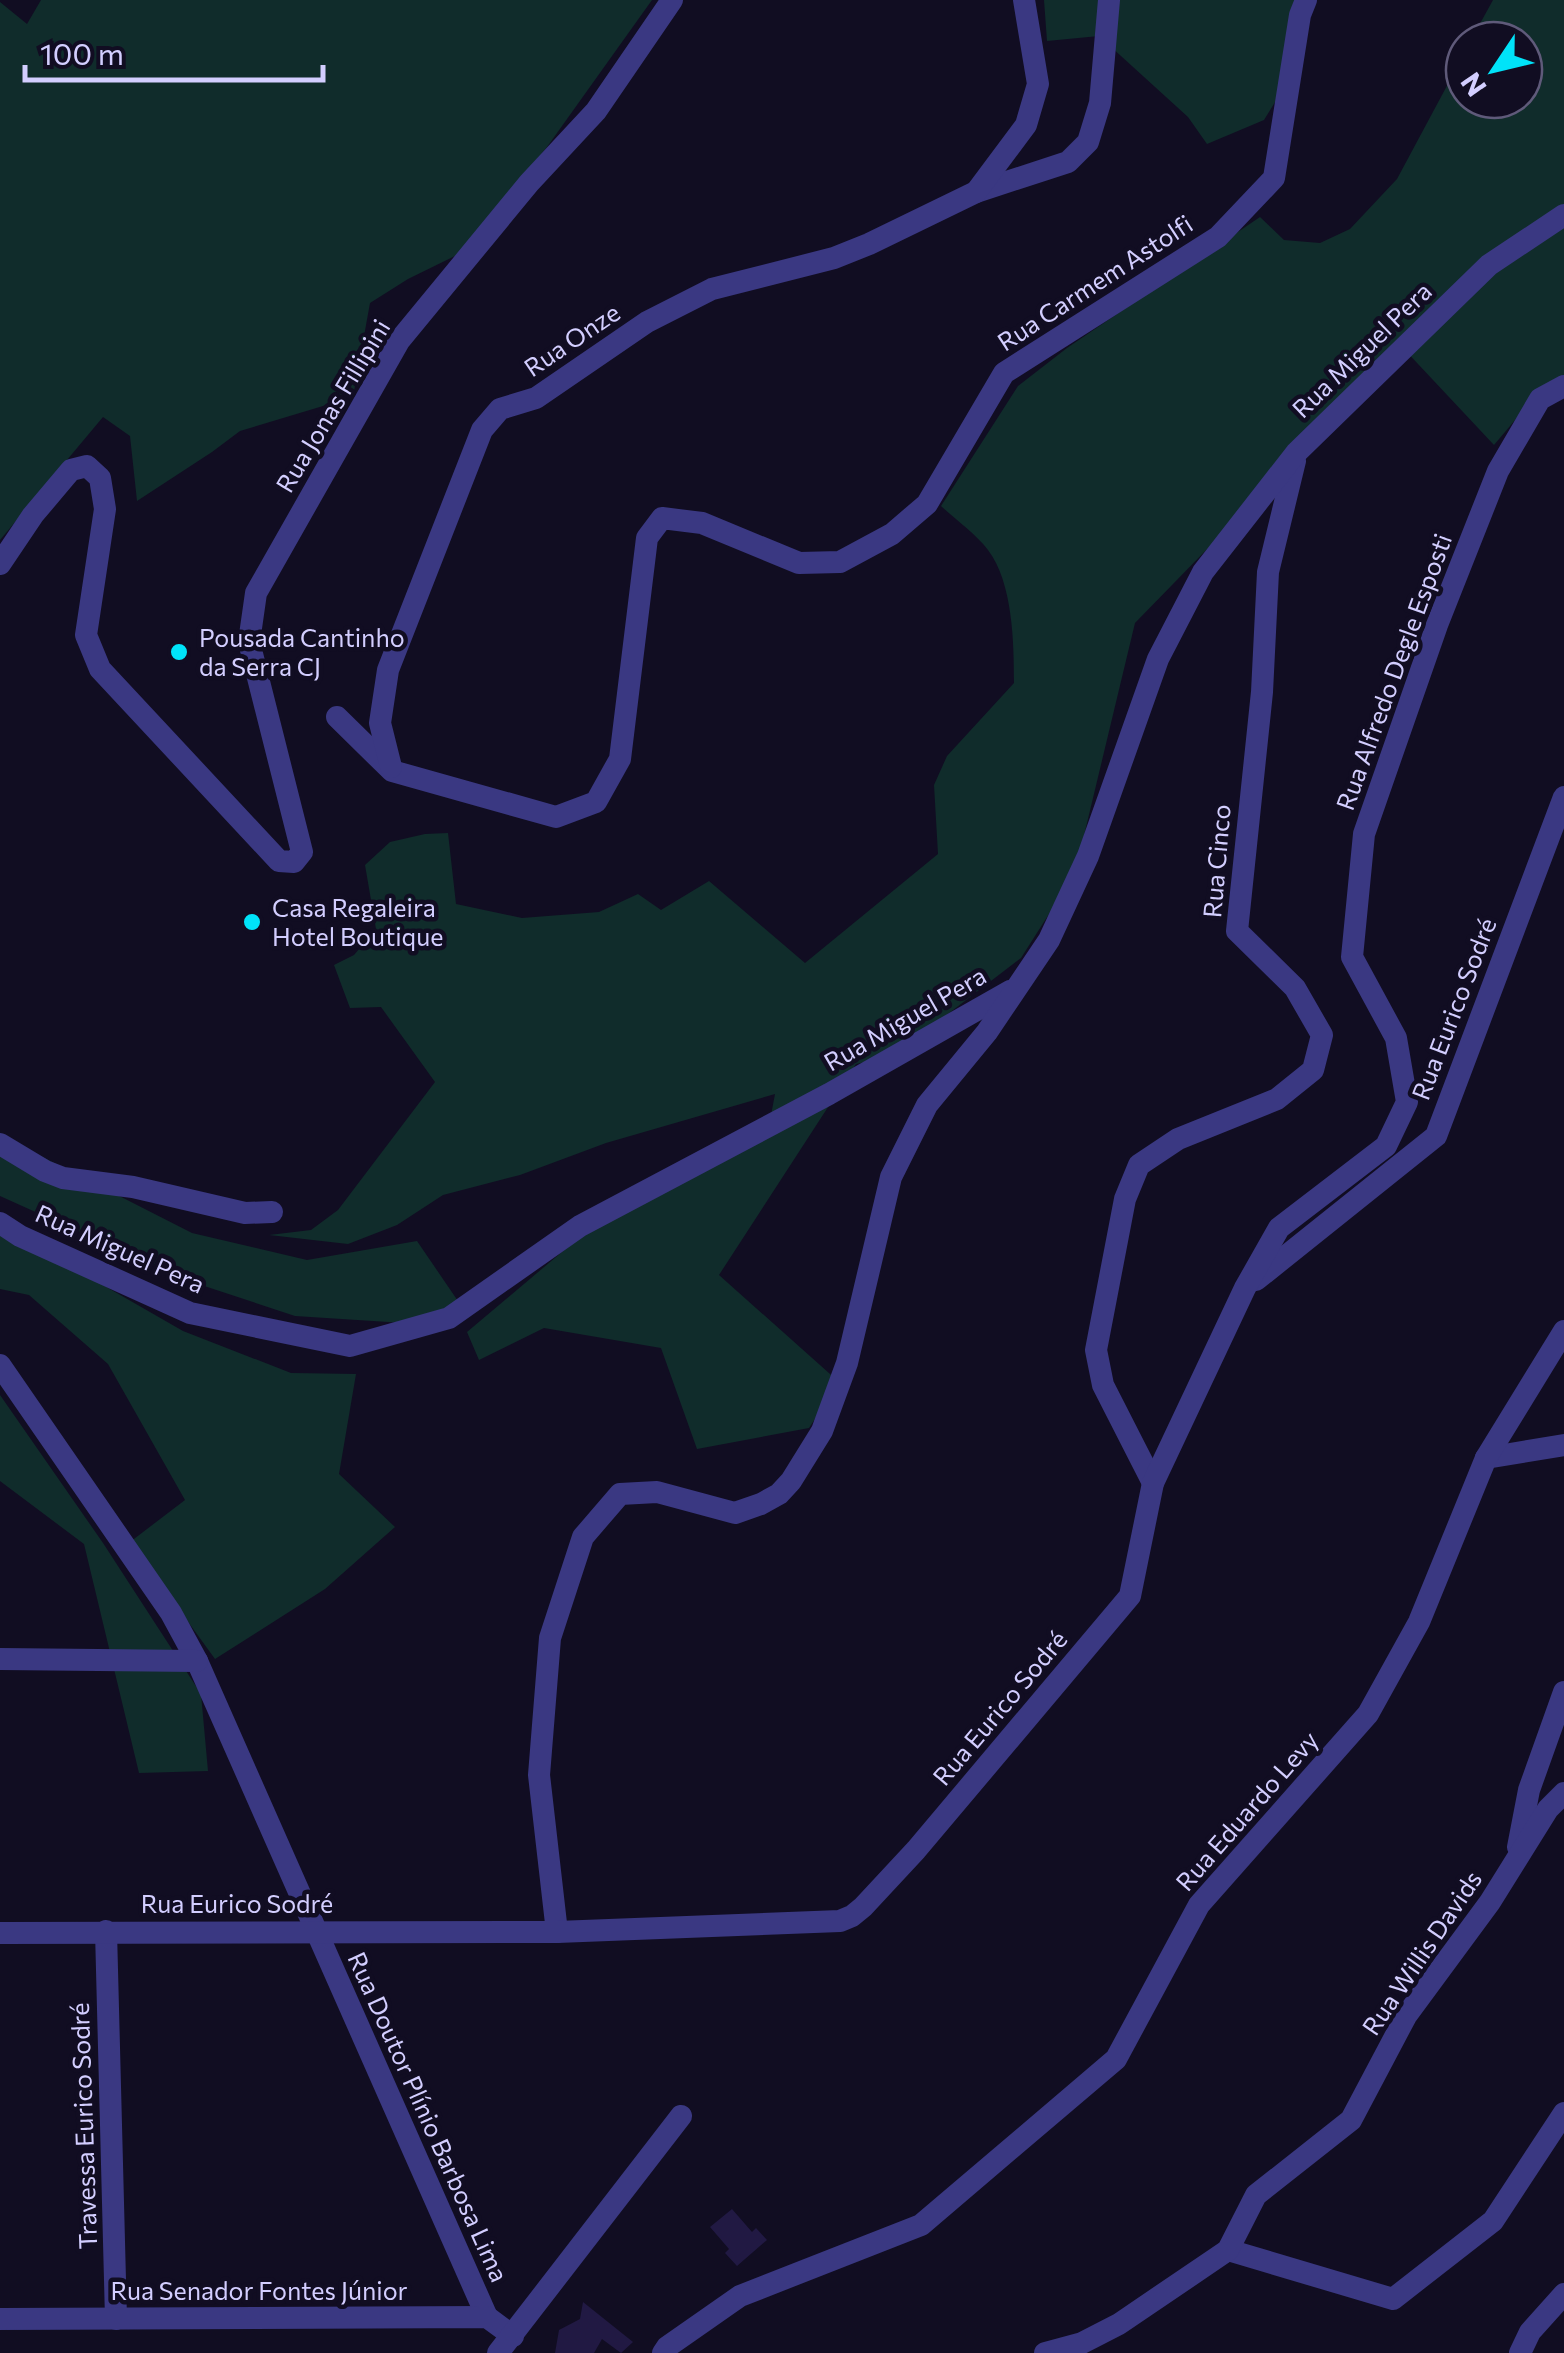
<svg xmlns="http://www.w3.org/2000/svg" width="1564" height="2353" viewBox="0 0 1564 2353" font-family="Commissioner,sans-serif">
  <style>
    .green { fill: #102c2b }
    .building { fill: #211943 }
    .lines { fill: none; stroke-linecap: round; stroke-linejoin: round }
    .minor { stroke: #3a3882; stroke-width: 22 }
    .poi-dot { fill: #00e3f9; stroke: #110d22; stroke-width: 4 }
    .labels { text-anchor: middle; stroke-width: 9; stroke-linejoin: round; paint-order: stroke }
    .street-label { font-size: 25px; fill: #d3ceff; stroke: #110d22 }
    .poi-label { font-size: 25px; fill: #d3ceff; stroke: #110d22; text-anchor: start }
  </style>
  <rect width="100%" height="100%" fill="#110d22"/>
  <g class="green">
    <path d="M 41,0 L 652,0 L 547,147 L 459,254 L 408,279 L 370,303 L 353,397 L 240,431 L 212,452 L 137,501 L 130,436 L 103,417 L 0,540 L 0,2 L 27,24 Z"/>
    <path d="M 1044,0 L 1303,0 L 1280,94 L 1264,120 L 1207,144 L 1188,117 L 1099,36 L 1047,41 Z"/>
    <path d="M 1493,0 L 1564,0 L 1564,376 L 1536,395 L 1494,445 L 1403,348 L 1135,623 L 1075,873 L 1021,958 L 893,1056 L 856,1064 L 719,1275 L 839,1382 L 809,1428 L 697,1449 L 661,1348 L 544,1328 L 479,1360 L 467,1332 L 575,1241 L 768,1131 L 775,1094 L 606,1143 L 520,1175 L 443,1195 L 397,1225 L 348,1244 L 269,1235 L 311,1230 L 338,1210 L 435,1082 L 381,1007 L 350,1008 L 334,965 L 354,955 L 376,929 L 365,865 L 390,842 L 425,834 L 448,833 L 456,904 L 522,918 L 599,912 L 638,894 L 661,910 L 709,881 L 805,963 L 938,854 L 934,785 L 947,756 L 1014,683 C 1014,643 1013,583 988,550 C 976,534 956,520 941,506 L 1018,386 L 1067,348 L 1260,217 L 1284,240 L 1320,243 L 1350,229 L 1397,179 L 1464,54 L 1464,100 L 1524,100 L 1524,40 L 1471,40 Z"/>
    <path d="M 0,1133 L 27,1149 L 192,1233 L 307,1260 L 417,1241 L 460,1304 L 404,1323 L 295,1316 L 186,1280 L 0,1196 Z"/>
    <path d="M 0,1226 L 183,1331 L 291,1373 L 356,1374 L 339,1474 L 395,1527 L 325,1589 L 215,1659 L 130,1542 L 185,1500 L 108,1364 L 29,1295 L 0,1289 Z"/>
    <path d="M 0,1395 L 103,1543 L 201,1694 L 208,1771 L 139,1773 L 84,1544 L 0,1481 Z"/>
  </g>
  <g class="building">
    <path d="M 732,2209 L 752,2232 L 756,2228 L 767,2240 L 737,2266 L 725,2253 L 729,2249 L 710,2227 Z"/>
    <path d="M 583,2302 L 633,2342 L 621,2353 L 602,2339 L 594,2353 L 555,2353 L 559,2330 L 580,2319 Z"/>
  </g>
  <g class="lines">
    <g class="minor">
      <path d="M 976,192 L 1068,162 L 1088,142 L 1100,103 L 1109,0"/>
      <path d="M 0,564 L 33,515 L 71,470 L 87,466 L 100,478 L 105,509 L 86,635 L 100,669 L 279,861 L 294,862 L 302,852 L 249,642 L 256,593 L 399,341 L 529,183 L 596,111 L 672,0"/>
      <path d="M 337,717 L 392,771 L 556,817 L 596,802 L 620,759 L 647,538 L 662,518 L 702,523 L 799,563 L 840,562 L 892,534 L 927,504 L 1004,373 L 1218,237 L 1274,178 L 1300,15 L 1306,0"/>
      <path d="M 391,767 L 380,723 L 388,670 L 482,430 L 500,409 L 536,398 L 647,322 L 712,289 L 834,258 L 869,244 L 976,192 L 1026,125 L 1038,84 L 1024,0"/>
      <path d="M 0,1144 L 45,1171 L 63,1178 L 133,1187 L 245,1213 L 272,1212"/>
      <path d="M 0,1223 L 20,1236 L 190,1313 L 350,1346 L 449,1318 L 580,1226 L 829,1094 L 1010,991"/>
      <path d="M 1256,1280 L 1436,1136 L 1564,797"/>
      <path d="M 0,1365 L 171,1613 L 197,1661 L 487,2317"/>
      <path d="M 1486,1458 L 1564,1445"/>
      <path d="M 1153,1483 L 1103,1385 L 1096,1350 L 1125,1199 L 1139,1165 L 1178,1139 L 1277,1099 L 1313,1070 L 1322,1035 L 1295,988 L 1237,931 L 1262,692 L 1268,572 L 1295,461"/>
      <path d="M 0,1659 L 197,1661"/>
      <path d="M 1518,1847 L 1529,1790 L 1564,1692"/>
      <path d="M 106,1931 L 116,2319"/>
      <path d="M 557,1932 L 539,1775 L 550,1638 L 583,1537 L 620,1494 L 657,1492 L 735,1513 L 761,1504 L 779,1494 L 791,1481 L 822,1431 L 847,1363 L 891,1177 L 927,1105 L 987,1032 L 1049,940 L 1088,856 L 1158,659 L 1203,572 L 1296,453 L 1489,265 L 1564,215"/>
      <path d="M 0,1933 L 557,1932 L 840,1921 L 852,1916 L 863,1907 L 916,1850 L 1130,1596 L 1153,1483 L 1245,1288 L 1279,1228 L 1386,1146 L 1407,1102 L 1396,1038 L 1352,957 L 1364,834 L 1437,625 L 1498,471 L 1540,399 L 1564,386"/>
      <path d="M 1228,2250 L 1393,2299 L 1493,2221 L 1564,2113"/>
      <path d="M 0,2319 L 487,2317 L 513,2336"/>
      <path d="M 498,2353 L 681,2116"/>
      <path d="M 663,2353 L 667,2347 L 740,2296 L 921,2225 L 1116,2059 L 1199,1905 L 1368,1714 L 1419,1622 L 1486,1458 L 1564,1331"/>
      <path d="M 1045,2353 L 1082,2343 L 1119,2324 L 1228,2250 L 1256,2195 L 1351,2120 L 1406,2016 L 1490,1902 L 1548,1809 L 1564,1793"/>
      <path d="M 1520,2353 L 1530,2332 L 1564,2294"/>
    </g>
  </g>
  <g class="poi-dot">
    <circle cx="179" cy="652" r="10"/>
    <circle cx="252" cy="922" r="10"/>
  </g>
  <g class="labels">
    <g class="street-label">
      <text transform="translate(1095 283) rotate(-33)" y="9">Rua Carmem Astolfi</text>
      <text transform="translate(572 340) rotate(-34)" y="9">Rua Onze</text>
      <text transform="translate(1362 350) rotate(-44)" y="9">Rua Miguel Pera</text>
      <text transform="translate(333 406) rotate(-59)" y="9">Rua Jonas Fillipini</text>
      <text transform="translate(1394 672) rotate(-70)" y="9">Rua Alfredo Degle Esposti</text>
      <text transform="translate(1217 861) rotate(-85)" y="9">Rua Cinco</text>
      <text transform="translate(1454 1009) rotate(-69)" y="9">Rua Eurico Sodré</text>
      <text transform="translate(905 1019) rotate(-30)" y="9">Rua Miguel Pera</text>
      <text transform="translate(120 1249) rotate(24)" y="9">Rua Miguel Pera</text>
      <text transform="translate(1000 1708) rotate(-50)" y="9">Rua Eurico Sodré</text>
      <text transform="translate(1247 1811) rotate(-49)" y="9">Rua Eduardo Levy</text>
      <text x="237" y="1913">Rua Eurico Sodré</text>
      <text transform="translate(1422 1953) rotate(-56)" y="9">Rua Willis Davids</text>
      <text transform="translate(428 2117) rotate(66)" y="9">Rua Doutor Plínio Barbosa Lima</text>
      <text transform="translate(84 2126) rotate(-92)" y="9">Travessa Eurico Sodré</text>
      <text x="259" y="2300">Rua Senador Fontes Júnior</text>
    </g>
    <g class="poi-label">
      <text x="199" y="647">Pousada Cantinho<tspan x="199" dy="29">da Serra CJ</tspan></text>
      <text x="272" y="917">Casa Regaleira<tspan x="272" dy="29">Hotel Boutique</tspan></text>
    </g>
  </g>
  <g transform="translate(1494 70) rotate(235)"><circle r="48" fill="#110d22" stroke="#5f5a7a" stroke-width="2.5"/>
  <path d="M0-8L18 38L0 25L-18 38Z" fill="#00e3f9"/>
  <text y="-15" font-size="28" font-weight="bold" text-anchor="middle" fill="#d3ceff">N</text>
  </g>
  <path d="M25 65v15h298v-15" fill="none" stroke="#d3ceff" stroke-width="5"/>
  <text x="40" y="65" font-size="30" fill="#d3ceff" stroke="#110d22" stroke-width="8" paint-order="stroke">100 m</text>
</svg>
